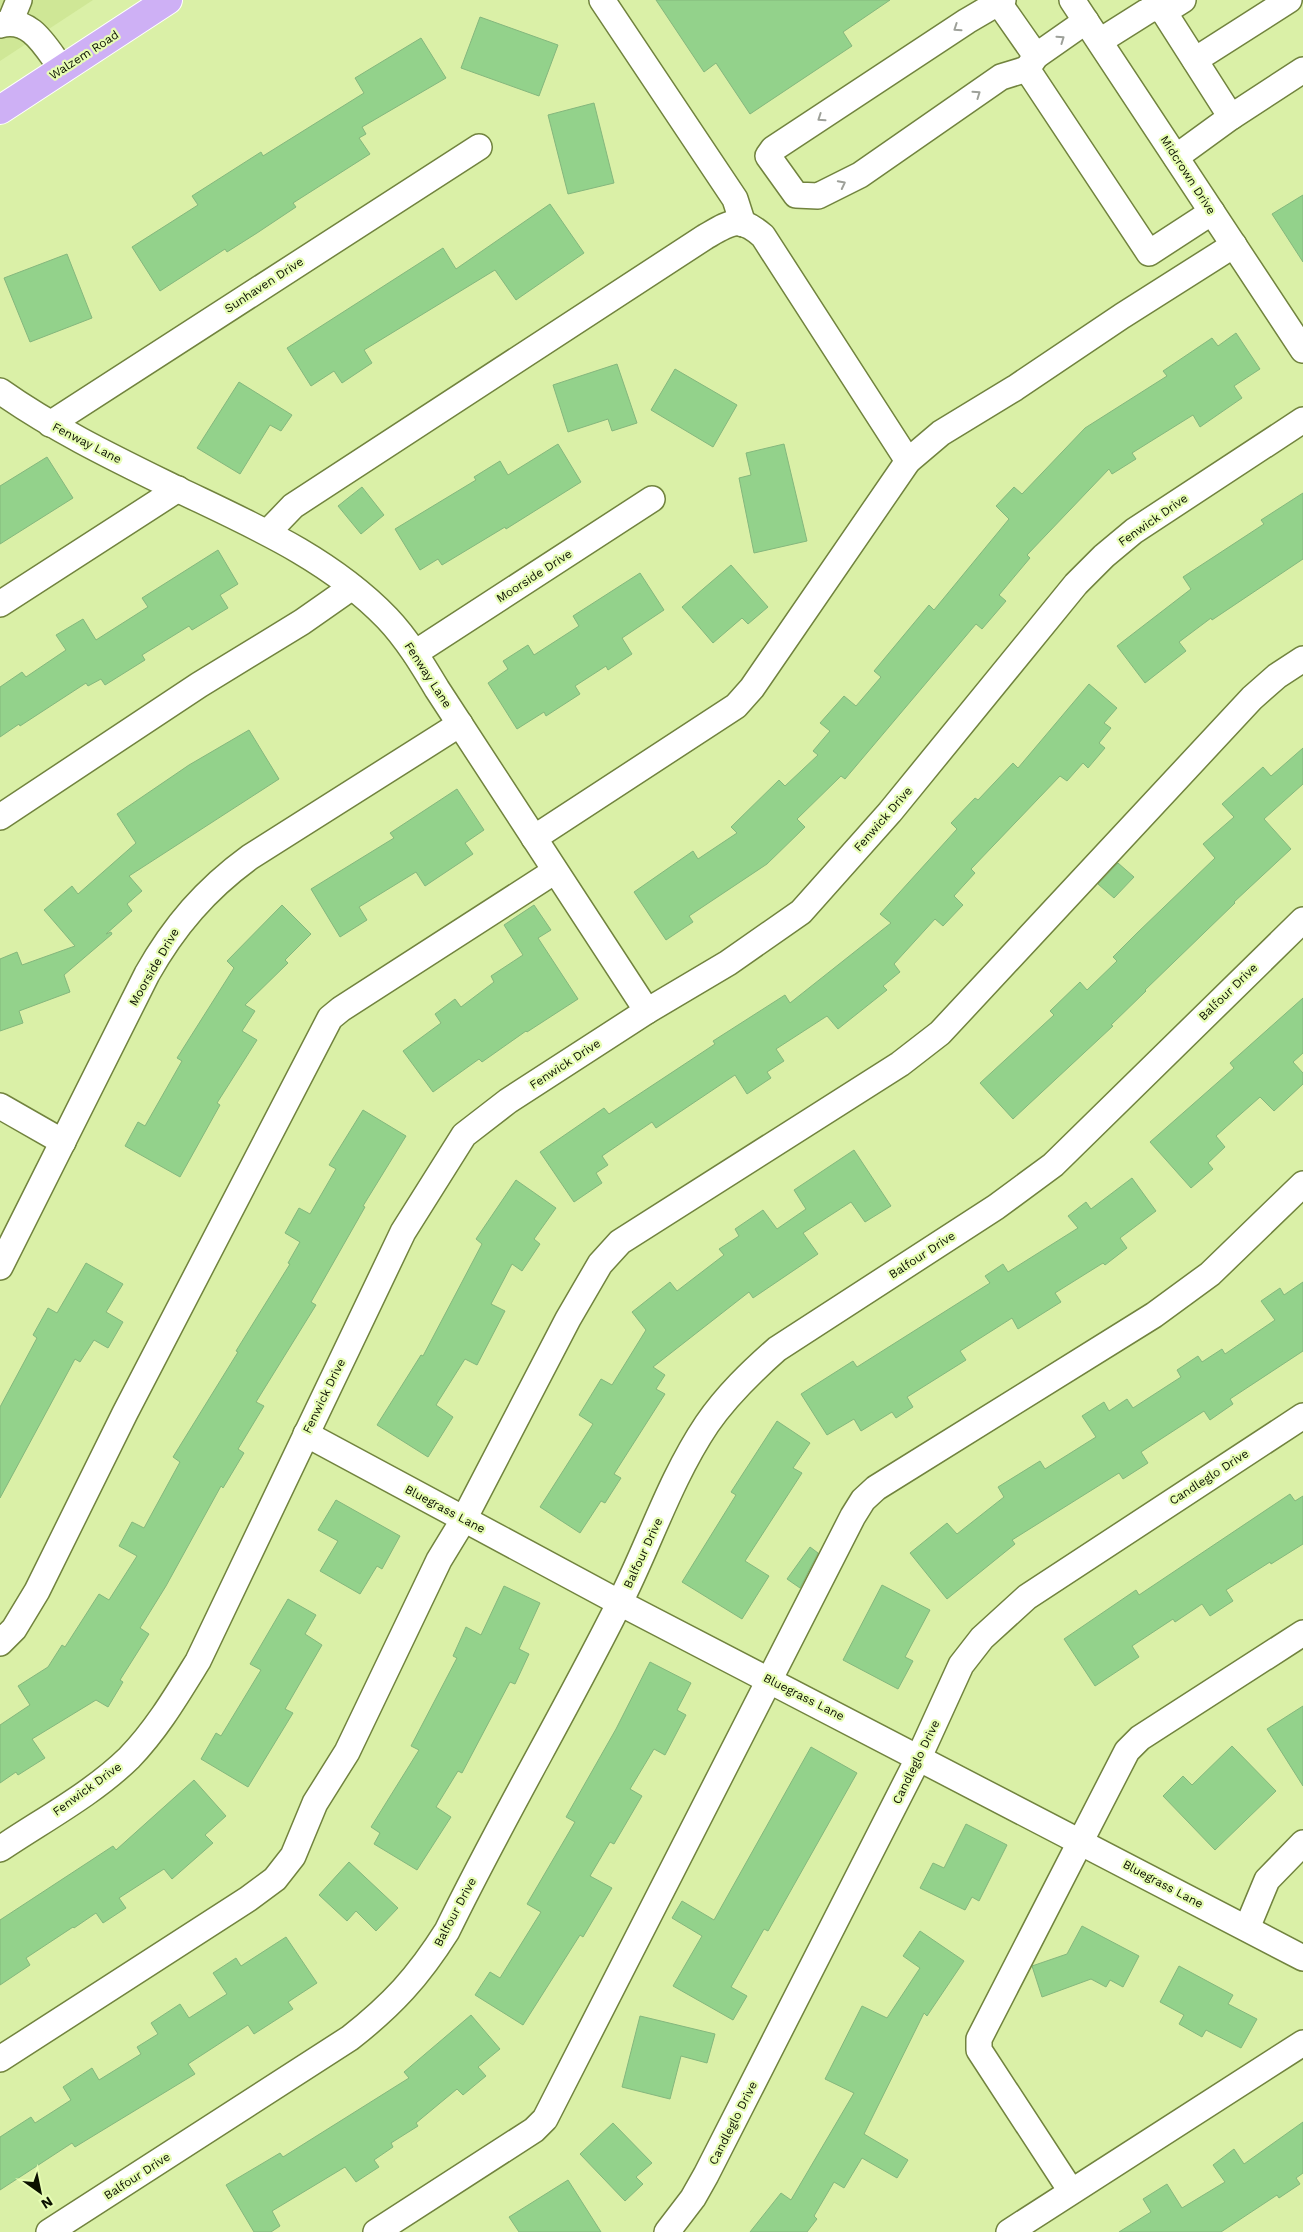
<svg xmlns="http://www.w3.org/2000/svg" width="1303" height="2232" viewBox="0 0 1303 2232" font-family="'Work Sans',sans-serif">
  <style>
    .built { fill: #cfe796 }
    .building { fill: #93d28b; stroke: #84b77d }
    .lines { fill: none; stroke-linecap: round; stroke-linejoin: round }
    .minor-casing { stroke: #71833e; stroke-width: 28 }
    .major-casing { stroke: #fff; stroke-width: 30 }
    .minor { stroke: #fff; stroke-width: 25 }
    .major { stroke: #ceb0f5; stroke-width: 28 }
    .oneway { stroke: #9da099 }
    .labels { text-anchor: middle; stroke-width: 4.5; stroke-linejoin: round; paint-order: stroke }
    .street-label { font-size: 12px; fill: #0b1100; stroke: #e7fdb4 }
  </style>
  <rect width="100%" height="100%" fill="#daf0a7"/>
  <path class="built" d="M 0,0 L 93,0 L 0,61 Z"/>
  <g class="building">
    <path d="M 656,0 L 890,0 L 843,32 L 852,46 L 750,114 L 716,63 L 704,72 Z"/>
    <path d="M 480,17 L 558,45 L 539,96 L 461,68 Z"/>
    <path d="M 421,38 L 446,78 L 362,127 L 366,134 L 359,138 L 370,154 L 293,203 L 296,207 L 257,233 L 227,252 L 225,249 L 160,291 L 132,247 L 198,205 L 192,196 L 261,152 L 263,156 L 364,93 L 355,78 Z"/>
    <path d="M 594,103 L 614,183 L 568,194 L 548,115 Z"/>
    <path d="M 1303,195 L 1303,262 L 1272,214 Z"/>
    <path d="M 550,204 L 584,253 L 516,300 L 495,270 L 364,350 L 372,363 L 342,383 L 334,371 L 311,386 L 287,348 L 443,248 L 456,269 Z"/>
    <path d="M 67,254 L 92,318 L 30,342 L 4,278 Z"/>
    <path d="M 1236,333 L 1260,369 L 1234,386 L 1242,398 L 1200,427 L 1193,415 L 1132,453 L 1136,459 L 1112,474 L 1109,469 L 1027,555 L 1030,558 L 999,595 L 1006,601 L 982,629 L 976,624 L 845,779 L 841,776 L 797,819 L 805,827 L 767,864 L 689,916 L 693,922 L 666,940 L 634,892 L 693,851 L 698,859 L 737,833 L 731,827 L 779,780 L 785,786 L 818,755 L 813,751 L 830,731 L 820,723 L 844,696 L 856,706 L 881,677 L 874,671 L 929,605 L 934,610 L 1009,519 L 996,506 L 1014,487 L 1022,494 L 1085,428 L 1167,376 L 1163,371 L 1212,338 L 1218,346 Z"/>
    <path d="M 617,364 L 637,423 L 612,431 L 608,419 L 568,432 L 553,385 Z"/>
    <path d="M 675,369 L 737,405 L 713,447 L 651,410 Z"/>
    <path d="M 239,382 L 292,415 L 281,431 L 270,425 L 240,474 L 197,448 Z"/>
    <path d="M 558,444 L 581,482 L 506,529 L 505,527 L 442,565 L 438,559 L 420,570 L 395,529 L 476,480 L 474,477 L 500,461 L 508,475 Z"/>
    <path d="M 784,444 L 807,541 L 754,553 L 739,478 L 751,475 L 746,453 Z"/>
    <path d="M 47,457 L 73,498 L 0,544 L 0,486 Z"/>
    <path d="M 362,487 L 384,515 L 361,534 L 338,506 Z"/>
    <path d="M 1303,493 L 1303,559 L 1212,620 L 1211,618 L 1179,642 L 1186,651 L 1145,683 L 1117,646 L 1191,589 L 1183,577 L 1264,524 L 1261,520 Z"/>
    <path d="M 218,550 L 238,584 L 220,595 L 228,608 L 192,630 L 189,626 L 142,655 L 145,660 L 105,685 L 101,679 L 88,686 L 86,683 L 20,726 L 19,724 L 0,737 L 0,687 L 22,672 L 26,677 L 66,650 L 56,635 L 83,619 L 96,640 L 148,607 L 142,598 Z"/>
    <path d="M 731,565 L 768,607 L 748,624 L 742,618 L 713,643 L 682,607 Z"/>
    <path d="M 640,573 L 664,610 L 622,638 L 632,654 L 608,670 L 606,666 L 575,686 L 580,694 L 546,716 L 544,712 L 517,729 L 488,683 L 508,669 L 503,661 L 528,645 L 534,655 L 579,626 L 573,616 Z"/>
    <path d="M 1089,684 L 1117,708 L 1104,723 L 1111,728 L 1099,743 L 1105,748 L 1088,768 L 1083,763 L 1067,781 L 1060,776 L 971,869 L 975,873 L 954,896 L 963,905 L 943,926 L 935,919 L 894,964 L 900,972 L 883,986 L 887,990 L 838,1029 L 827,1016 L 776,1049 L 784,1061 L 767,1072 L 771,1078 L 747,1094 L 735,1075 L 656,1128 L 652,1122 L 602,1156 L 608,1165 L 596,1173 L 602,1183 L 574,1202 L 540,1152 L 604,1108 L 609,1114 L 715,1044 L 713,1041 L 785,995 L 790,1003 L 891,923 L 880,914 L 957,829 L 951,823 L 975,798 L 978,800 L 1013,763 L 1018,768 Z"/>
    <path d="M 249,730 L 279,779 L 129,876 L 142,891 L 127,904 L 132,911 L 106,934 L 111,932 L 112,934 L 64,975 L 70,992 L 19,1011 L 23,1023 L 0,1031 L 0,959 L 17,952 L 22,965 L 75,946 L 44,910 L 72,886 L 78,894 L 136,843 L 117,814 L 189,765 Z"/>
    <path d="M 1303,748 L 1303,784 L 1264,819 L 1291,849 L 1234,902 L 1235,903 L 1145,990 L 1146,991 L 1111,1025 L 1113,1026 L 1013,1119 L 980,1083 L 1054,1015 L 1050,1011 L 1080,982 L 1087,990 L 1117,961 L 1113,957 L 1137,933 L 1215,858 L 1203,844 L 1234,817 L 1222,804 L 1263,767 L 1271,776 Z"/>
    <path d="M 457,789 L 484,830 L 465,843 L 473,854 L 425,886 L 416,872 L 359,907 L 367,920 L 340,937 L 311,889 L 394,838 L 390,833 Z"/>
    <path d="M 1118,863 L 1134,877 L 1114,898 L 1098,884 Z"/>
    <path d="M 282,905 L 311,934 L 285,960 L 288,963 L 245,1005 L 255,1011 L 242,1031 L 257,1040 L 217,1103 L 220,1105 L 180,1177 L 125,1146 L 138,1122 L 145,1126 L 182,1061 L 177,1058 L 234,968 L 227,961 Z"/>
    <path d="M 534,905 L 551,930 L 538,938 L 578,999 L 527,1032 L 526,1031 L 482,1062 L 479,1059 L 433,1092 L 403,1051 L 441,1023 L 435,1014 L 455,999 L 461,1007 L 494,982 L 491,976 L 523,955 L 504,925 Z"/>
    <path d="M 1303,998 L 1303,1053 L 1293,1062 L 1303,1073 L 1303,1084 L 1274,1111 L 1260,1097 L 1216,1136 L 1225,1147 L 1208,1163 L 1213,1169 L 1191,1188 L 1150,1142 L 1234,1068 L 1230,1063 Z"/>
    <path d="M 363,1110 L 406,1136 L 363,1206 L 365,1207 L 311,1302 L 316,1305 L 256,1402 L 264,1406 L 238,1449 L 244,1453 L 223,1488 L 221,1486 L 166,1586 L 140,1628 L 149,1634 L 120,1680 L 123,1682 L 108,1707 L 96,1700 L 32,1739 L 45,1758 L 18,1775 L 16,1772 L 0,1783 L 0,1725 L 30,1705 L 18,1686 L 48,1667 L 62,1645 L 65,1647 L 99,1594 L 109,1600 L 137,1556 L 119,1546 L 132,1522 L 144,1528 L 180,1462 L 173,1457 L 238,1352 L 236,1351 L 290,1264 L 288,1263 L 300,1242 L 285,1233 L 299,1208 L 310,1214 L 336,1169 L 329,1165 Z"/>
    <path d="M 854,1150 L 891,1206 L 865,1222 L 851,1202 L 803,1233 L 818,1254 L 753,1298 L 749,1292 L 653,1367 L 665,1375 L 656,1389 L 665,1394 L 614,1474 L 621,1478 L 605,1503 L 601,1501 L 580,1533 L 540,1507 L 593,1424 L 579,1415 L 601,1379 L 612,1385 L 646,1330 L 632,1312 L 670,1282 L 677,1291 L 724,1255 L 719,1249 L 739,1236 L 735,1229 L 763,1210 L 777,1229 L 806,1209 L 794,1190 Z"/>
    <path d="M 1132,1178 L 1156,1211 L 1120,1238 L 1127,1248 L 1105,1265 L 1103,1263 L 1055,1293 L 1061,1302 L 1018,1329 L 1012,1318 L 960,1351 L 966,1360 L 907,1397 L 913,1407 L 896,1418 L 892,1412 L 861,1431 L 854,1419 L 827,1435 L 801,1394 L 853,1361 L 857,1367 L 990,1283 L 985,1276 L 1003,1264 L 1008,1272 L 1078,1228 L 1068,1216 L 1086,1202 L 1091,1209 Z"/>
    <path d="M 516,1180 L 556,1208 L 534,1239 L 540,1244 L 522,1271 L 512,1264 L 491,1304 L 505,1311 L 477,1365 L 465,1359 L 436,1405 L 453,1417 L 428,1457 L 377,1425 L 421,1355 L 423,1356 L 482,1244 L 476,1239 Z"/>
    <path d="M 86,1263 L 123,1284 L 106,1312 L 123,1322 L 108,1348 L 94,1340 L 80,1362 L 75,1359 L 0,1498 L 0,1407 L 37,1338 L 33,1335 L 48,1308 L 57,1313 Z"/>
    <path d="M 1303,1282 L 1303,1351 L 1230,1399 L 1233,1404 L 1210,1420 L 1204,1411 L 1141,1452 L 1148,1463 L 1123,1479 L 1119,1473 L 1012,1540 L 1015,1544 L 947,1599 L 910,1553 L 947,1523 L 957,1534 L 1004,1497 L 998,1487 L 1040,1461 L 1045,1469 L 1096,1437 L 1082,1416 L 1104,1402 L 1109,1411 L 1127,1399 L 1133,1408 L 1181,1377 L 1177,1370 L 1198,1356 L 1202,1362 L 1222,1349 L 1225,1354 L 1275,1320 L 1261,1301 L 1280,1288 L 1284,1295 Z"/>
    <path d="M 777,1421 L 810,1443 L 793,1468 L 802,1473 L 745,1561 L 769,1576 L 742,1619 L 682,1582 L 736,1495 L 731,1492 Z"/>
    <path d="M 1290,1494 L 1295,1501 L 1303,1496 L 1303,1544 L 1271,1564 L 1270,1562 L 1226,1590 L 1233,1601 L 1210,1616 L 1202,1604 L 1175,1622 L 1173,1619 L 1132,1646 L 1139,1657 L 1095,1686 L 1064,1639 L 1136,1590 L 1139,1595 Z"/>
    <path d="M 336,1500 L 400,1536 L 382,1569 L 377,1566 L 360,1594 L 320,1571 L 338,1541 L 318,1530 Z"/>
    <path d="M 810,1547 L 818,1553 L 800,1588 L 787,1579 Z"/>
    <path d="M 882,1585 L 930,1610 L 905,1657 L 913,1661 L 898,1689 L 843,1660 Z"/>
    <path d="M 504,1586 L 540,1603 L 519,1649 L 529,1654 L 515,1684 L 510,1682 L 462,1773 L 458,1771 L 436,1807 L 451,1817 L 417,1870 L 374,1844 L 380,1833 L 371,1827 L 419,1750 L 411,1746 L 457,1658 L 453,1656 L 466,1627 L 481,1635 Z"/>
    <path d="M 288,1599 L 316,1615 L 305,1634 L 322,1645 L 285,1709 L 293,1713 L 248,1787 L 201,1759 L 216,1733 L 221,1736 L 261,1670 L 250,1664 Z"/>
    <path d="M 650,1662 L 691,1683 L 677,1710 L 686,1715 L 665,1755 L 654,1749 L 630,1789 L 642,1796 L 614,1844 L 610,1842 L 590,1876 L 612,1888 L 583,1937 L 580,1935 L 523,2025 L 475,1995 L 490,1972 L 500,1978 L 541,1912 L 527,1904 L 575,1822 L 566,1817 L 616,1729 Z"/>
    <path d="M 1303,1706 L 1303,1786 L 1267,1729 Z"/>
    <path d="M 1232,1746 L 1276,1791 L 1215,1850 L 1163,1796 L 1183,1776 L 1192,1785 Z"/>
    <path d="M 811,1747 L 857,1773 L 768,1931 L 764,1929 L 731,1987 L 747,1996 L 733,2020 L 673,1986 L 702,1936 L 672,1918 L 682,1901 L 714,1920 Z"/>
    <path d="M 194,1780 L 226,1816 L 205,1835 L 213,1843 L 172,1879 L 164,1869 L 119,1898 L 126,1908 L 103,1923 L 96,1913 L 74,1928 L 73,1927 L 26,1958 L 30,1965 L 0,1985 L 0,1920 L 113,1846 L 116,1850 Z"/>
    <path d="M 966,1824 L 1007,1845 L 979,1901 L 972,1897 L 965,1910 L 920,1888 L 933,1863 L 944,1868 Z"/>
    <path d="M 349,1862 L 398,1908 L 376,1931 L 356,1911 L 347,1921 L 319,1895 Z"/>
    <path d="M 1082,1926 L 1139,1956 L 1123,1987 L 1110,1980 L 1106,1987 L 1091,1979 L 1042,1997 L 1032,1966 L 1067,1954 Z"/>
    <path d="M 920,1931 L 964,1961 L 927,2016 L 924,2013 L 864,2134 L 908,2160 L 897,2178 L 862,2158 L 844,2188 L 834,2182 L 814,2216 L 817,2219 L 807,2232 L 750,2232 L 781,2193 L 791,2200 L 854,2093 L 825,2079 L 862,2006 L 887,2018 L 920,1968 L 903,1956 Z"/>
    <path d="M 286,1937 L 317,1983 L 288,2002 L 293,2009 L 254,2034 L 248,2025 L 188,2064 L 195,2074 L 75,2147 L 72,2143 L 0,2190 L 0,2137 L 31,2117 L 35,2123 L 71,2100 L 63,2087 L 92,2068 L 99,2080 L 141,2054 L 137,2047 L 158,2034 L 151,2023 L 180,2004 L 189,2018 L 227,1994 L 213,1973 L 236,1958 L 241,1966 Z"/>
    <path d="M 1179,1966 L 1233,1995 L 1228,2004 L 1257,2019 L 1241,2048 L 1206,2030 L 1202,2037 L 1179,2024 L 1184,2015 L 1160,2002 Z"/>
    <path d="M 471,2015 L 500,2049 L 478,2067 L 486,2076 L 463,2095 L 457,2089 L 416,2123 L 418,2126 L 391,2143 L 393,2147 L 374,2160 L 379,2167 L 356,2182 L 345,2167 L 272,2211 L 280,2226 L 271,2232 L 254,2232 L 226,2185 L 280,2153 L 283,2157 L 409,2078 L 404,2072 Z"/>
    <path d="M 640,2016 L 715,2034 L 707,2063 L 681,2056 L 670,2099 L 622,2087 Z"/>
    <path d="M 1303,2122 L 1303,2173 L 1296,2178 L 1300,2184 L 1279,2198 L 1277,2195 L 1221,2232 L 1119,2232 L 1151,2212 L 1143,2199 L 1167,2184 L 1182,2208 L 1225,2182 L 1213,2165 L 1234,2149 L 1244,2164 Z"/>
    <path d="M 613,2123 L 652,2163 L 636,2177 L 643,2184 L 625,2201 L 580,2154 Z"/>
    <path d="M 568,2180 L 601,2232 L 519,2232 L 509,2217 Z"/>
  </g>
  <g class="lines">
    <defs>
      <g id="minor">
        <path d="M 602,0 L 735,199 L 743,224"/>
        <path d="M 1003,0 L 967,21 L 773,149 L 768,156 L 796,195 L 818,196 L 860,175 L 1001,77 L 1027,69"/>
        <path d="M 1072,0 L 1303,350"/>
        <path d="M 999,3 L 1036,56"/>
        <path d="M 1154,7 L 1164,12 L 1231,117 L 1303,70"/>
        <path d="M 1164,12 L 1183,0"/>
        <path d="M 1086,21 L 1036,56 L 1027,69 L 1149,253 L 1212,212"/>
        <path d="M 10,22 L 19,0"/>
        <path d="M 0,25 C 31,16 46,48 62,69"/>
        <path d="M 1100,41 L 1154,7 L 1154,0"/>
        <path d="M 1195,60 L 1289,0"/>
        <path d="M 1176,157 L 1231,117"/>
        <path d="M 0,391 C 55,430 118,460 179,490 C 252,525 329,558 387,618 C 407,639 422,664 437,689 L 647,1011"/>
        <path d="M 50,424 L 479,147"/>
        <path d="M 268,532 L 293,506 L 705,237 C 731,222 739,215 763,236 L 908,461"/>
        <path d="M 0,604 L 178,489"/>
        <path d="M 415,653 L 652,499"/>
        <path d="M 0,817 L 199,685 L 302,622 L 352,587"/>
        <path d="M 534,838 L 736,706 L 752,688 L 908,461 L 941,433 L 1015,388 L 1122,316 L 1234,245"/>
        <path d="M 0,1106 L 63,1142"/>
        <path d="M 0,1267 L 147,974 C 174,926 206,889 250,857 L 460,724"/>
        <path d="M 306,1434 L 620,1603 L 1303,1958"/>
        <path d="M 0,1643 L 14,1629 L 37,1591 L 125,1413 L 330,1018 L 341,1009 L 555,871"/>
        <path d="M 0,1849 C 43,1820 92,1794 129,1758 C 157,1729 177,1695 198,1661 L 403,1232 L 464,1135 L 508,1101 L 647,1011 L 728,963 L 801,912 L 890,812 L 1076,584 L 1104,556 L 1134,531 L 1303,420"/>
        <path d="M 1247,1928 L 1267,1880 L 1303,1843"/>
        <path d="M 0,2059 L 248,1899 L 275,1879 L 293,1856 L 315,1803 L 347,1752 L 439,1560 L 464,1519 L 568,1319 L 600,1264 L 620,1242 L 900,1064 L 940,1033 L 1252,698 L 1277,676 L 1303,659"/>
        <path d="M 1071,2191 L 979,2050 L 979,2039 L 1127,1751 L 1140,1738 L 1303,1633"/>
        <path d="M 49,2232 L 350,2038 C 392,2005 418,1977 447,1931 C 501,1820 564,1714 619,1604 C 649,1545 670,1479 707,1424 C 727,1395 751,1372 777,1349 L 996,1207 L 1053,1165 L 1303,920"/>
        <path d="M 376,2232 L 534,2130 L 545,2119 L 853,1516 L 863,1500 L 876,1488 L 1154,1315 L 1210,1274 L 1303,1184"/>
        <path d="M 667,2232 L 693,2198 L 706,2175 L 919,1757 L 961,1665 L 982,1638 L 1027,1597 L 1303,1416"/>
        <path d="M 1009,2232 L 1303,2043"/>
      </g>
      <path id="major" d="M 0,110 L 168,0"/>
    </defs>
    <use href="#minor" class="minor-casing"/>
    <use href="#major" class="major-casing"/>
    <use href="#minor" class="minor"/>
    <use href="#major" class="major"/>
  </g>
  <defs><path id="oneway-chevron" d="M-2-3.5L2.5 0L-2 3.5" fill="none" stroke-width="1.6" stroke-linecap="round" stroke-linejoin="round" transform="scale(1.25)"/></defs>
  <g class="oneway">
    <use href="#oneway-chevron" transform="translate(957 28) rotate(146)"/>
    <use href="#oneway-chevron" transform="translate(1061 39) rotate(-35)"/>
    <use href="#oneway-chevron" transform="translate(977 94) rotate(-35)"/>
    <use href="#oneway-chevron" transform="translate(821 118) rotate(146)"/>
    <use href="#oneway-chevron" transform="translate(842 184) rotate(-27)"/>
  </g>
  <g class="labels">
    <g class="street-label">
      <text transform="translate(84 55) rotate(-33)" y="4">Walzem Road</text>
      <text transform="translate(1188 175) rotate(57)" y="4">Midcrown Drive</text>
      <text transform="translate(264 285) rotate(-33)" y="4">Sunhaven Drive</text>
      <text transform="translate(87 443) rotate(27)" y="4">Fenway Lane</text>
      <text transform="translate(1153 520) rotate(-35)" y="4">Fenwick Drive</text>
      <text transform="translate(534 576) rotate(-33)" y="4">Moorside Drive</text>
      <text transform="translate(428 675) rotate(57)" y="4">Fenway Lane</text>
      <text transform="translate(883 819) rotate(-49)" y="4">Fenwick Drive</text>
      <text transform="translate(154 967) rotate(-60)" y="4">Moorside Drive</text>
      <text transform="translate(1228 992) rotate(-44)" y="4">Balfour Drive</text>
      <text transform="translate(565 1064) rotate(-33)" y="4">Fenwick Drive</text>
      <text transform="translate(922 1255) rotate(-33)" y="4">Balfour Drive</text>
      <text transform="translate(324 1396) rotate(-64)" y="4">Fenwick Drive</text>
      <text transform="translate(1209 1477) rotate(-33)" y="4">Candleglo Drive</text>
      <text transform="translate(445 1509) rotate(28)" y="4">Bluegrass Lane</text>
      <text transform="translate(643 1553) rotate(-65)" y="4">Balfour Drive</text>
      <text transform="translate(804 1697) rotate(27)" y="4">Bluegrass Lane</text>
      <text transform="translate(916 1762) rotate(-64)" y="4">Candleglo Drive</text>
      <text transform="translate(87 1789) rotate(-36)" y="4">Fenwick Drive</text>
      <text transform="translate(1163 1884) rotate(28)" y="4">Bluegrass Lane</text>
      <text transform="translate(455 1912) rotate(-62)" y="4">Balfour Drive</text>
      <text transform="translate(733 2123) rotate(-63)" y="4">Candleglo Drive</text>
      <text transform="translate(137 2176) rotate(-33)" y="4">Balfour Drive</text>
    </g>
  </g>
  <g transform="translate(40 2192) rotate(147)" stroke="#e7fdb4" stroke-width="4" paint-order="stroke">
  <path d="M0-4L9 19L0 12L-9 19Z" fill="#0b1100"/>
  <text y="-8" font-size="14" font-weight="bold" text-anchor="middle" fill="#0b1100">N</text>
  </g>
</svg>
